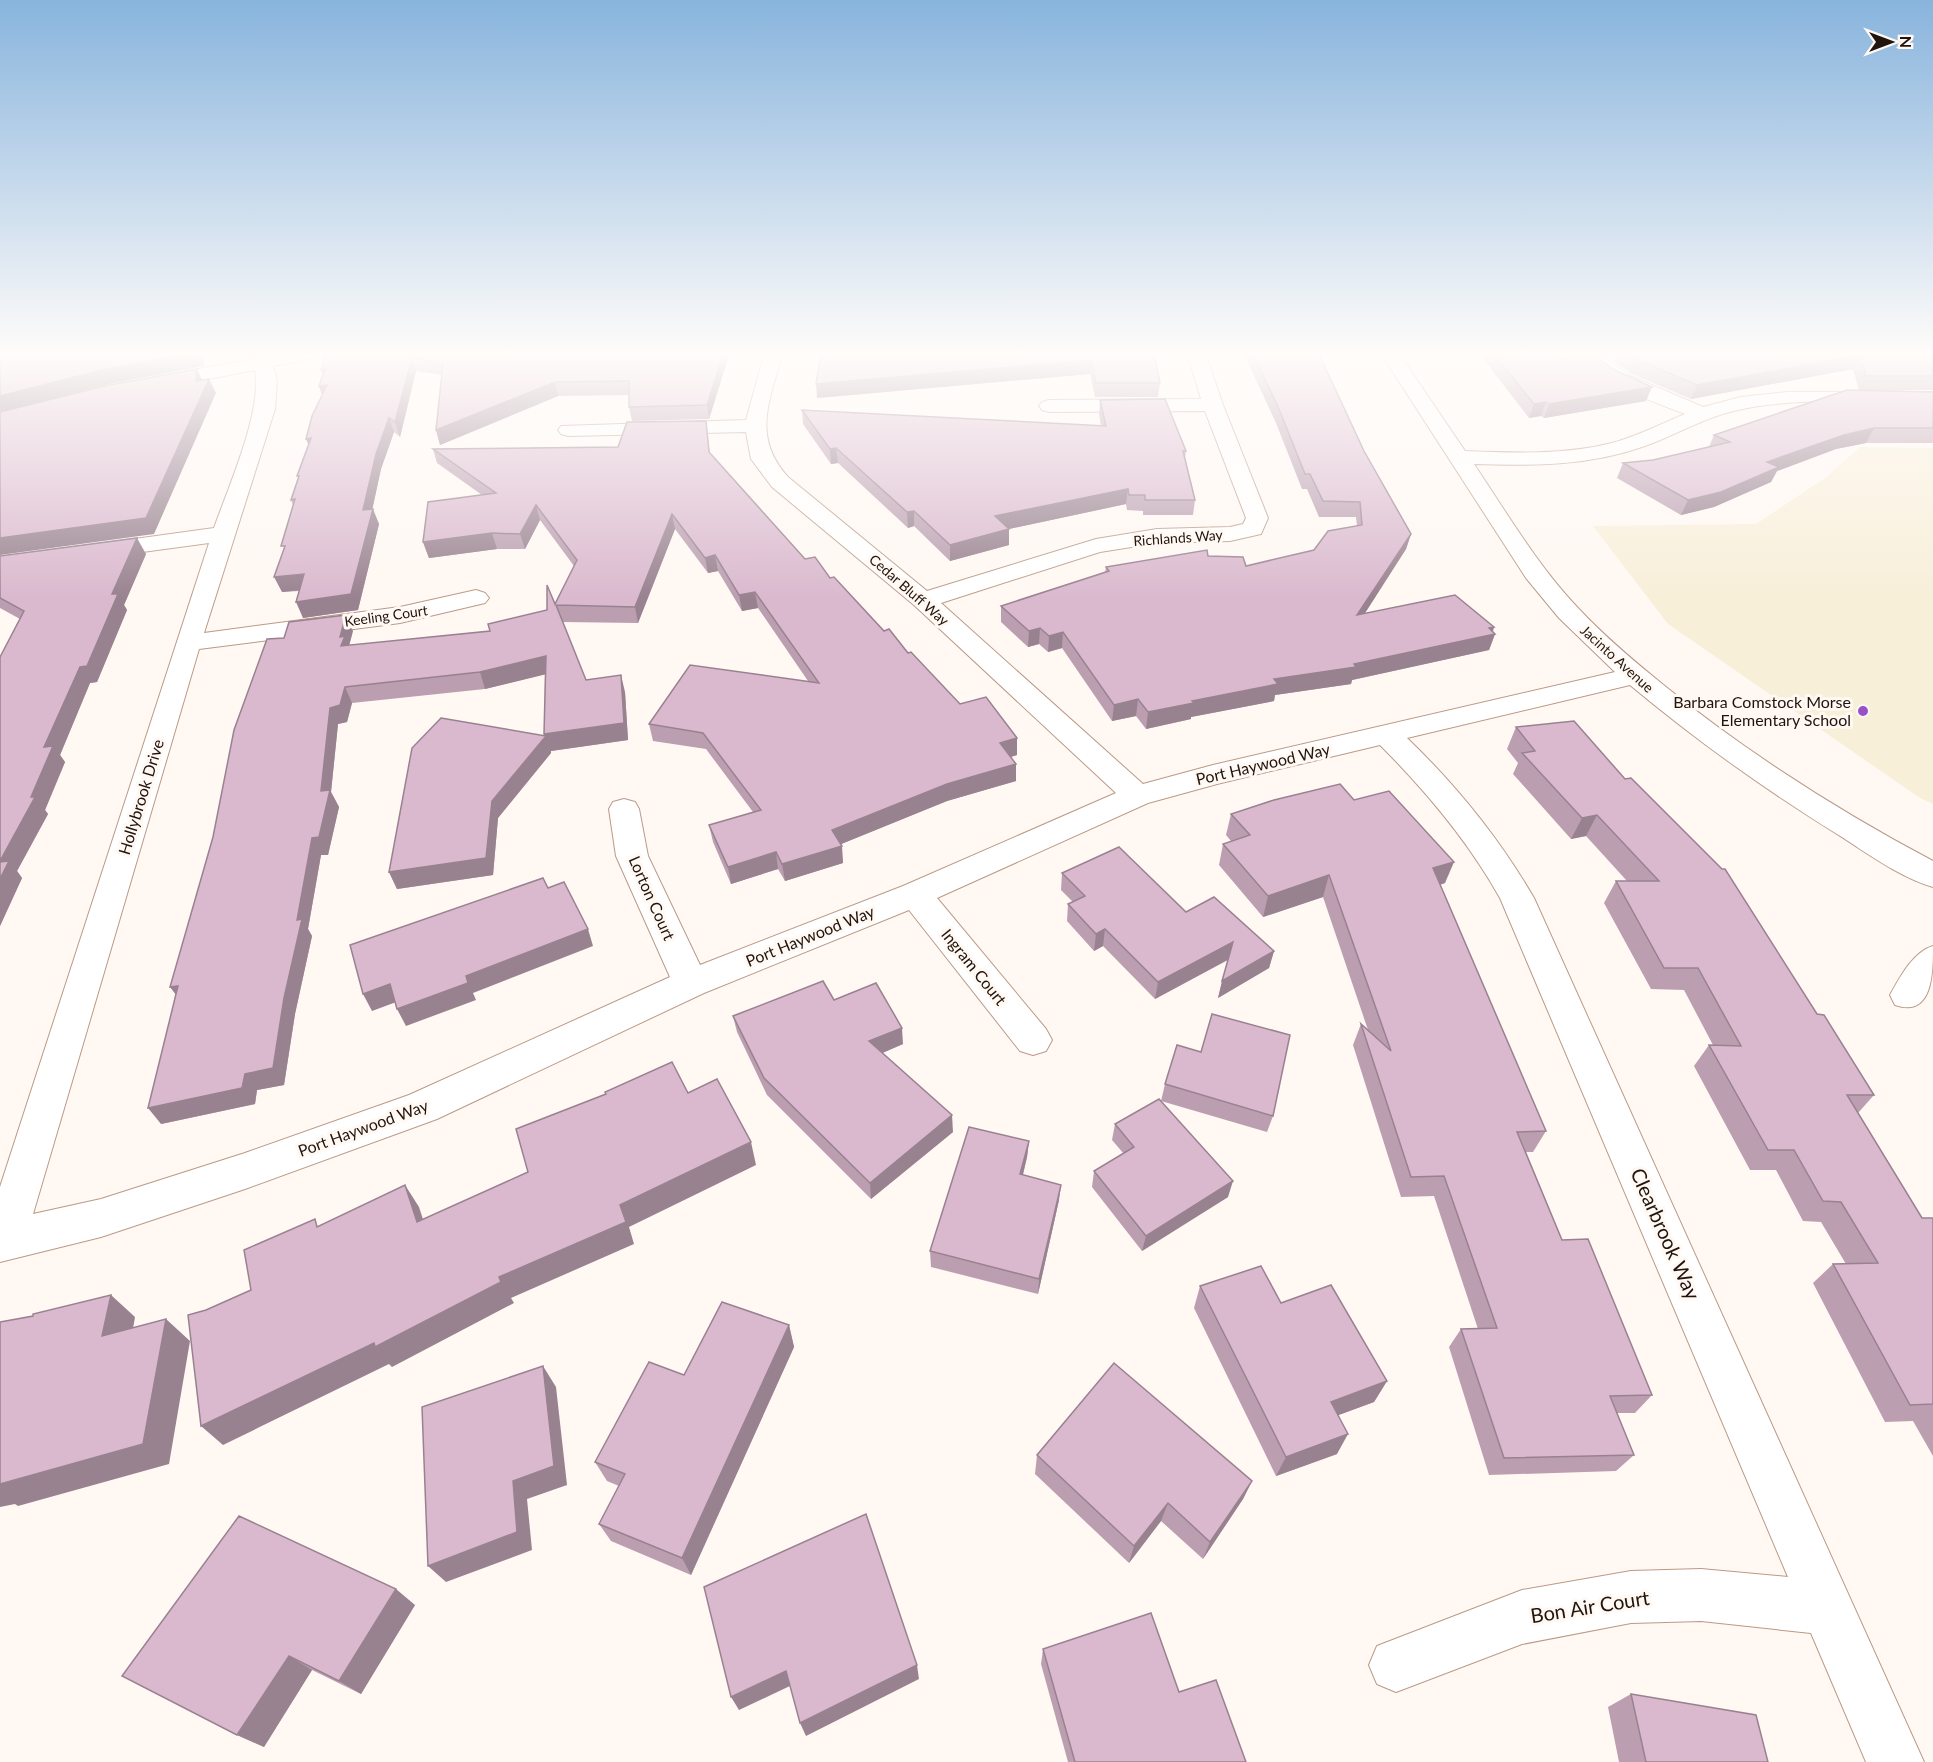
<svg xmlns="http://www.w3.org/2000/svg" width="1933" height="1762" font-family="Lato,sans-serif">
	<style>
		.education { fill: #f8efd9 }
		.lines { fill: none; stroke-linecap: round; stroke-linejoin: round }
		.minor-casing { stroke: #bb9a86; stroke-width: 2 }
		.minor { fill: #fff; fill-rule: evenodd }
		.wall { fill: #bb9fb1 }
		.shaded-wall { fill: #998290 }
		.building { fill: #dab9ce; stroke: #998290; stroke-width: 1.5 }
		.poi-dot { fill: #9852c6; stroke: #fff8f3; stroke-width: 2 }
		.labels { text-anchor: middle; stroke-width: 6; stroke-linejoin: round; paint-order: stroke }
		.far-street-label { font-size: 14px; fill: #20140d; stroke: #fff8f3 }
		.poi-label { font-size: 16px; fill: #20140d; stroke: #fff8f3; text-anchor: end }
		.street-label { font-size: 16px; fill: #20140d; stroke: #fff8f3 }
		.near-street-label { font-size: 20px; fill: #20140d; stroke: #fff8f3 }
	</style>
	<rect width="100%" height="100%" fill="#fff8f3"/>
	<polygon class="education" points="1860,447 1933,448 1933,804 1920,798 1668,624 1593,526 1756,524 1825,478"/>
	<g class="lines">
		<g class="minor-casing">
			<g id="minor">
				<path d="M252,352h18l1,4 17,-4h40l-3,4 -52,10 4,14 -2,29 -71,224 196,-26 76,-17 9,3 4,5 -4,5 -85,20 -201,26 -166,565 68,-15 144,-46 164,-58 261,-118 -54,-121 -7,-47 4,-7 11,-3 11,3 4,7 9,47 52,109 203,-79 213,-93 -202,-188 -142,-118 -21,-28 -5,-27 -178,4 -7,-2 -3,-4 3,-4 185,-6 19,-68h18c-13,48 -32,84 5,125l139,114 169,-52 61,-10 73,-2 13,-3 3,-6 -41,-107 -156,1 -7,-2 -3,-4 3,-4 7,-2 152,-1 -14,-47h18l18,53 45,113 -7,16 -31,7 -73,2 -57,9 -159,51 202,181 70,-19 402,-93 -56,-54 -33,-40 -146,-226h18l67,99c49,2 99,4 147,-8 25,-7 49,-19 73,-29 -34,-13 -88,-32 -110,-62h21l35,24 72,31 38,-10 47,-5h145v12c-64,-1 -132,-8 -195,6 -33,7 -62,25 -93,36 -55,20 -114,20 -171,18 33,49 63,101 104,144 27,29 57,54 88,79 83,67 173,124 267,174v26c-34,-10 -66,-34 -96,-53 -74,-46 -140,-93 -207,-149l-223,53c50,48 92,100 127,160l390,864h-58l-55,-129 -110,-12 -70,2 -109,21 -126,48 -19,-8 -8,-19 8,-19 145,-56 109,-19 70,-2 87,8 -288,-679c-32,-57 -74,-107 -120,-153l-163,39 -69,19 -211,95 109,131 6,11 -6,11 -13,4 -13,-4 -111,-141 -205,83 -267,126 -192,70 -144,48 -101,25v-75l209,-644 -111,15 -8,-2 -4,-5 4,-5 8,-2 116,-16c14,-40 49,-118 41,-158l-99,19 -7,-2 -3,-4 3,-4 7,-2 97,-18z"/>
				<path d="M1933,946c0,27 0,72 -38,59l-5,-10c10,-18 23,-43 43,-49z"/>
			</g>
		</g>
		<use href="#minor" class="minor"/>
	</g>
	<g class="wall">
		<polygon points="326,352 730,352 709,419 632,421 629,407 629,395 558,396 440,445 436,430 442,375 416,371 400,437 394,432 381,469 372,509 379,524 358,610 303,618 299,591 282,592 283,552 293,505 291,500 309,445 306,439 322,395 319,386 323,375 321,370"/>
		<polygon points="1154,352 1160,383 1158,397 1095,397 1090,374 817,398"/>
		<polygon points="1243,352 1318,352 1364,451 1411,534 1406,549 1364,614 1494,627 1493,632 1495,634 1489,650 1352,680 1351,684 1275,695 1274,701 1191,717 1191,719 1146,729 1136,716 1112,721 1062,648 1048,652 1039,644 1028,647 1001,622 1001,606 1105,573 1106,567 1208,556 1246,566 1314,550 1357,526 1356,517 1319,517 1307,489 1302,489 1276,423"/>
		<polygon points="1478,352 1553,352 1560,359 1646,401 1544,418 1541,416 1529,418"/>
		<polygon points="1619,352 1933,352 1933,390 1859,390 1853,369 1691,399 1632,374 1615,362"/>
		<polygon points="1933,392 1933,443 1866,443 1836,449 1777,471 1771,482 1714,507 1681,515 1617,478 1623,463 1653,460 1709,447 1714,435"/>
		<polygon points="1100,400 1186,451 1185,458 1195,500 1193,515 1143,515 1143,511 1127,510 1126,504 1009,529 1009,545 950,561 914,526 908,528 838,463 831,464 803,424 802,410 1101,426 1099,414"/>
		<polygon points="706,421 710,453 805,559 830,578 884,631 908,653 960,704 1017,738 1017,755 1011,757 1016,764 1016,781 947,801 841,844 843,863 785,881 778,869 731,884 713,842 709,825 753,812 706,749 653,741 649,724 808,681 758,608 742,611 718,571 708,573 675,529 638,623 562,622 586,680 625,692 628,740 551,751 551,753 498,818 493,875 397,889 389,872 544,735 545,674 485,689 352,703 347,722 338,724 331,792 339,807 328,855 321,855 308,929 312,936 295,1014 284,1085 257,1090 255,1104 161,1124 353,631 349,645 490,631 547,610 555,604 574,566 540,520 525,549 497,549 429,558 423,542 482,495 437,463 433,449 618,447"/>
		<polygon points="146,554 124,605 127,610 97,682 90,683 60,755 65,762 45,810 48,814 17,871 22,878 0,926 0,657 20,619 0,608 0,556"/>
		<polygon points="1516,727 1817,1014 1874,1095 1858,1113 1922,1218 1933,1218 1933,1456 1913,1421 1885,1422 1813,1283 1833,1264 1846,1264 1821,1222 1803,1221 1776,1170 1750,1170 1694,1066 1709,1045 1713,1045 1684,990 1651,989 1604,903 1616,881 1627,881 1586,836 1571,839 1513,774 1518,763 1507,749"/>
		<polygon points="1354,800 1445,883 1440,885 1546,1131 1533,1152 1526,1152 1562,1240 1652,1395 1635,1413 1617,1413 1634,1455 1616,1471 1489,1475 1449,1347 1461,1329 1478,1329 1434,1196 1401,1197 1353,1045 1361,1024 1368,1030 1323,897 1263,917 1219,865 1223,844 1231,841 1226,835 1231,814"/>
		<polygon points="1062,873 1186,912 1274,951 1269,968 1218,998 1228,960 1155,999 1103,946 1094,951 1067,921 1068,904 1073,902 1061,890"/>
		<polygon points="834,1000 903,1044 882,1053 953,1132 871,1199 767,1095 737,1032 733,1016"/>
		<polygon points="1165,1084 1273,1116 1267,1132 1161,1101"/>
		<polygon points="1115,1124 1228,1197 1142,1251 1092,1187 1094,1171 1124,1154 1112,1140"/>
		<polygon points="1029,1141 1027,1157 1023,1175 1059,1200 1038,1294 931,1267 930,1251"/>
		<polygon points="1200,1286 1281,1303 1387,1381 1374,1402 1338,1415 1337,1454 1276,1476 1194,1308"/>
		<polygon points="789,1325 794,1347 691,1575 611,1541 599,1524 619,1486 607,1481 595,1462 684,1375"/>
		<polygon points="1037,1455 1252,1481 1243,1499 1203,1559 1161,1521 1129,1563 1035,1474"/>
		<polygon points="415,1605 361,1694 312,1670 264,1747 237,1735 122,1676"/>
		<polygon points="1043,1649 1179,1692 1246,1762 1068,1762 1041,1664"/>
		<polygon points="1631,1694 1768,1762 1619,1762 1608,1707"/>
	</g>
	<g class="shaded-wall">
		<polygon points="197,352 204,352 204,366 109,384 0,412 0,396 102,370"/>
		<polygon points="724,352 730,352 709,419 707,405"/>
		<polygon points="1860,355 1853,369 1691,399 1697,385"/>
		<polygon points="412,357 416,371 400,437 395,422"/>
		<polygon points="1091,360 1090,374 817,398 816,384"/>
		<polygon points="197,369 203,382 209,379 216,393 154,534 0,555 0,538 196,381"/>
		<polygon points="555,382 558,396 440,445 436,430"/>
		<polygon points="327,385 324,400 319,386"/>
		<polygon points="1652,387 1646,401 1544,418 1549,404"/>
		<polygon points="1546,402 1541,416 1529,418 1534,404"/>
		<polygon points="389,418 394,432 381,469 369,525 373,509 379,524 358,610 303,618 296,602 363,510 376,454"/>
		<polygon points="1874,428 1866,443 1836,449 1777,471 1771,482 1714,507 1681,515 1688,500 1767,462 1844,435"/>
		<polygon points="311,438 312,453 306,439"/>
		<polygon points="836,448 838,463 831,464 830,449"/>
		<polygon points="1128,489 1126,504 995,532 995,516"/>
		<polygon points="536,505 540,520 525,549 520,534"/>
		<polygon points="914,511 914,526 908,528 907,512"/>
		<polygon points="672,514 675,529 638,623 635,607"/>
		<polygon points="1009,529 1009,545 950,561 950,545"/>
		<polygon points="492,533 497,549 429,558 423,542"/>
		<polygon points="1411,534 1406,549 1353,632 1357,615"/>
		<polygon points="137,538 146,554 124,605 127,610 97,682 90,683 60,755 65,762 45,810 48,814 17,871 22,878 0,926 0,861 31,797 44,747"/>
		<polygon points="715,555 718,571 708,573 705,558"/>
		<polygon points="304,574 311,589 282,592 274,577"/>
		<polygon points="755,592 758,608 742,611 739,595"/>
		<polygon points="346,615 353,631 349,646 341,646 340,637"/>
		<polygon points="1494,627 1491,635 1495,634 1489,650 1352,680 1351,684 1275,695 1274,701 1191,717 1191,719 1146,729 1148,712 1274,679 1354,664"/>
		<polygon points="1040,628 1039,644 1028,647 1029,631"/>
		<polygon points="1063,632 1062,648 1048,652 1049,636"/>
		<polygon points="546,656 551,673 485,689 480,672"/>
		<polygon points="621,675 625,692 628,740 551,751 551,753 498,818 493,875 397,889 389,872 492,801 545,737 544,734"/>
		<polygon points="345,687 352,703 347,722 338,724 331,792 339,807 328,855 321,855 308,929 312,936 295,1014 284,1085 257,1090 255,1104 161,1124 148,1108 245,1074 312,838 321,791 330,708"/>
		<polygon points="1138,699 1136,716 1112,721 1114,705"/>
		<polygon points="1017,738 1017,755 1000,760 1000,743"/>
		<polygon points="1016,764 1016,781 947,801 834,847 832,830 947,784"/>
		<polygon points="1597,815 1586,836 1571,839 1582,818"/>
		<polygon points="842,846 843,863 785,881 782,864"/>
		<polygon points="776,852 778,869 731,884 728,867"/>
		<polygon points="1454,862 1445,883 1425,889 1433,868"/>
		<polygon points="1329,875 1323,897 1263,917 1268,896"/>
		<polygon points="588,929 593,946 473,993 476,1000 406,1026 397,1009 466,976"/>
		<polygon points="1105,929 1103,946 1094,951 1096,934"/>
		<polygon points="1233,942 1229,959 1155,999 1158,982"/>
		<polygon points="1274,951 1269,968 1218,998 1222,981"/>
		<polygon points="390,984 399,1001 372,1011 363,994"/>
		<polygon points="178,986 183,1004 170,987"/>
		<polygon points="902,1028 903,1044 871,1058 869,1041"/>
		<polygon points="952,1115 953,1132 871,1199 870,1183"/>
		<polygon points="1029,1141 1027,1157 1019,1190 1020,1174"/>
		<polygon points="751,1142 756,1165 629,1227 634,1244 511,1298 514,1303 392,1367 389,1364 223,1445 201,1426 499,1277 620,1205"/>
		<polygon points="1233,1181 1228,1197 1142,1251 1146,1236"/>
		<polygon points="405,1185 419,1207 431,1244 417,1222"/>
		<polygon points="1061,1185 1059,1200 1038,1294 1039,1279"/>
		<polygon points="111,1295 135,1317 128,1358 102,1336"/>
		<polygon points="166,1319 190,1341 169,1464 18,1506 15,1504 0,1507 0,1484"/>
		<polygon points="789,1325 794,1347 691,1575 682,1558"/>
		<polygon points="543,1366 556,1387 567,1485 527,1499 532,1550 446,1582 428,1566 513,1481"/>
		<polygon points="1387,1381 1374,1402 1320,1422 1331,1402"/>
		<polygon points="1348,1434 1337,1454 1276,1476 1286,1457"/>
		<polygon points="1252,1481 1243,1499 1203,1559 1210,1542"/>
		<polygon points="1168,1503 1161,1521 1129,1563 1134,1546"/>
		<polygon points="396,1589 415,1605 361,1694 339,1681"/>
		<polygon points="289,1656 312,1670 264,1747 237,1735"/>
		<polygon points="917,1665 919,1679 806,1736 800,1723"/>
		<polygon points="786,1671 792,1685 739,1710 731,1697"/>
	</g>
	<g class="building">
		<polygon points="0,352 197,352 102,370 0,396"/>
		<polygon points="326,352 724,352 707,405 629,407 629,381 555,382 436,430 443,363 412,357 395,422 389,418 376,454 363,510 373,509 351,594 296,602 304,574 274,577 285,546 281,546 295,499 291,500 299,476 297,476 311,438 306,439 312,416 327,385 319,386 325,369 321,370"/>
		<polygon points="821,352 1154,352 1160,383 1096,383 1091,360 816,384"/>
		<polygon points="1252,352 1318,352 1364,451 1411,534 1357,615 1455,595 1494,627 1489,628 1495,634 1354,664 1356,667 1274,679 1278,684 1192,701 1194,703 1148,712 1138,699 1114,705 1063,632 1049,636 1040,628 1029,631 1001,606 1109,571 1106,567 1207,550 1208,556 1243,557 1246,566 1314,550 1328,531 1362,525 1360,502 1323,501 1310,474 1305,474 1279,409"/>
		<polygon points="1492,352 1553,352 1560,359 1592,354 1615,370 1652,387 1549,404 1546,402 1534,404"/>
		<polygon points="1626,352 1933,352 1933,376 1866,376 1860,355 1697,385 1638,360"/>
		<polygon points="197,369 196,381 209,379 146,518 0,538 0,412 104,386"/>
		<polygon points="1847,390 1933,392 1933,428 1874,428 1844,435 1767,462 1779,467 1721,492 1688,500 1623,463 1653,460 1730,442 1714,435"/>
		<polygon points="1165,399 1186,451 1183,451 1195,500 1145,500 1145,495 1129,495 1128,489 995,516 1009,529 950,545 914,511 907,512 836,448 830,449 802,410 1106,426 1100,400"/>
		<polygon points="706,421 709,452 805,559 815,557 830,578 834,577 884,631 889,629 908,653 911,652 960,704 986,697 1017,738 1000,743 1016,764 947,784 832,830 842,846 782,864 776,852 728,867 709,825 761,810 703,733 649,724 690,665 819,683 755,592 739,595 715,555 705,558 672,514 635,607 556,605 586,680 621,675 624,723 544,734 546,656 480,672 345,687 340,705 330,708 321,791 330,790 319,837 312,838 297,920 302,919 284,998 273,1068 245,1074 242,1088 148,1108 178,986 170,987 213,837 234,730 267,639 284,638 289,622 346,615 340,637 345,636 341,646 490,631 488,624 547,610 547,585 555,604 577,560 536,505 520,534 492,533 423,542 428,502 496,493 433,449 618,447 627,422"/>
		<polygon points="137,538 112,594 118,594 87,666 80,667 44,747 53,746 31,797 35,797 0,861 0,657 24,611 0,598 0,556"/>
		<polygon points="441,718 546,736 492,801 486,858 389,872 412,748"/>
		<polygon points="1574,721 1625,779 1631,778 1722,869 1725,869 1817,1014 1824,1015 1874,1095 1847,1095 1922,1218 1933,1218 1933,1404 1910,1405 1833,1264 1878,1263 1841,1202 1823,1201 1794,1150 1768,1150 1709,1045 1741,1046 1698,968 1664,968 1616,881 1659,881 1597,815 1582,818 1522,753 1535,751 1516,727"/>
		<polygon points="1340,784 1354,800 1389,791 1454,862 1433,868 1546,1131 1517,1132 1562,1240 1588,1239 1652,1395 1610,1396 1634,1455 1504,1458 1461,1329 1497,1328 1444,1176 1411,1177 1361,1024 1391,1051 1329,875 1268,896 1223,844 1250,835 1231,814 1274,800"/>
		<polygon points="1119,847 1186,912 1214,897 1274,951 1222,981 1233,942 1158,982 1105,929 1096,934 1068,904 1085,896 1062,873"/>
		<polygon points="9,861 0,879 0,862"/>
		<polygon points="543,878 548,888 564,882 588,929 466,976 468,983 397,1009 390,984 363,994 350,945"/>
		<polygon points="823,981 834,1000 876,983 902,1028 869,1041 952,1115 870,1183 764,1078 733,1016"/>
		<polygon points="1212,1014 1290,1035 1273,1116 1165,1084 1177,1045 1201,1052"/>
		<polygon points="672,1062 688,1093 717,1079 751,1142 620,1205 626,1222 499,1277 501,1282 375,1347 374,1343 201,1426 188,1315 206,1310 251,1290 244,1250 315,1219 317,1227 405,1185 417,1222 528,1172 516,1129 606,1094 605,1092"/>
		<polygon points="1159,1099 1233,1181 1146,1236 1094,1171 1134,1147 1115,1124"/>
		<polygon points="969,1127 1029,1141 1020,1174 1061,1185 1039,1279 930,1251"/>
		<polygon points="1261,1266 1281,1303 1331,1285 1387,1381 1331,1402 1348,1434 1286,1457 1200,1286"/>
		<polygon points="111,1295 102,1336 166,1319 143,1444 0,1484 0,1322 33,1316 33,1314"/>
		<polygon points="722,1302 789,1325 682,1558 599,1524 625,1474 595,1462 649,1362 684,1375"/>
		<polygon points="1114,1363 1252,1481 1210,1542 1168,1503 1134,1546 1037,1455"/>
		<polygon points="543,1366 554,1466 513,1481 517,1532 428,1566 422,1407"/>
		<polygon points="866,1514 917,1665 800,1723 786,1671 731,1697 704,1587"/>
		<polygon points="239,1516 396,1589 339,1681 289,1656 237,1735 122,1676"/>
		<polygon points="1151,1613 1179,1692 1216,1680 1246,1762 1075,1762 1043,1649"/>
		<polygon points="1631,1694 1756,1715 1768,1762 1646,1762"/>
	</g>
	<linearGradient id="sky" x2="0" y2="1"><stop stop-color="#88b4dd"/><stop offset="0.59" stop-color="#fffcfa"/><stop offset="1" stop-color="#fffcfa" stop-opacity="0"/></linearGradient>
	<rect width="1933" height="599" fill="url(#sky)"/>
	<circle class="poi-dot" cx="1863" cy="711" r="6"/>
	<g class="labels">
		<g class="far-street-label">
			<text transform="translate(1178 538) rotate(-4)" y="5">Richlands Way</text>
			<text transform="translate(909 590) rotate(41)" y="5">Cedar Bluff Way</text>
			<text transform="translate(386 616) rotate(-8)" y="5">Keeling Court</text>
			<text transform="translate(1617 659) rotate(42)" y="5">Jacinto Avenue</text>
		</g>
		<g class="poi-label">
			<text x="1851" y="708">Barbara Comstock Morse<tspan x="1851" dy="18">Elementary School</tspan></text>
		</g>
		<g class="street-label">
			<text transform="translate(1263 764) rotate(-13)" y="6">Port Haywood Way</text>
			<text transform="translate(141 797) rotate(-73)" y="6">Hollybrook Drive</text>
			<text transform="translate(652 898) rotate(66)" y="6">Lorton Court</text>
			<text transform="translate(810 936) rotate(-22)" y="6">Port Haywood Way</text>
			<text transform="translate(974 967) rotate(51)" y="6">Ingram Court</text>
			<text transform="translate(363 1128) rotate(-20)" y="6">Port Haywood Way</text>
		</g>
		<g class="near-street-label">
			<text transform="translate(1665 1234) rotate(66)" y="7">Clearbrook Way</text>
			<text transform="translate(1590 1607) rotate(-9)" y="7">Bon Air Court</text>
		</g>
	</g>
	<g transform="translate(1891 42) rotate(90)" stroke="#fff8f3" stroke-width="4.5" paint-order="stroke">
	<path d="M0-4.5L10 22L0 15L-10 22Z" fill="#20140d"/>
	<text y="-9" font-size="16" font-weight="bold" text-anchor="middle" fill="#20140d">N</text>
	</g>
</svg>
